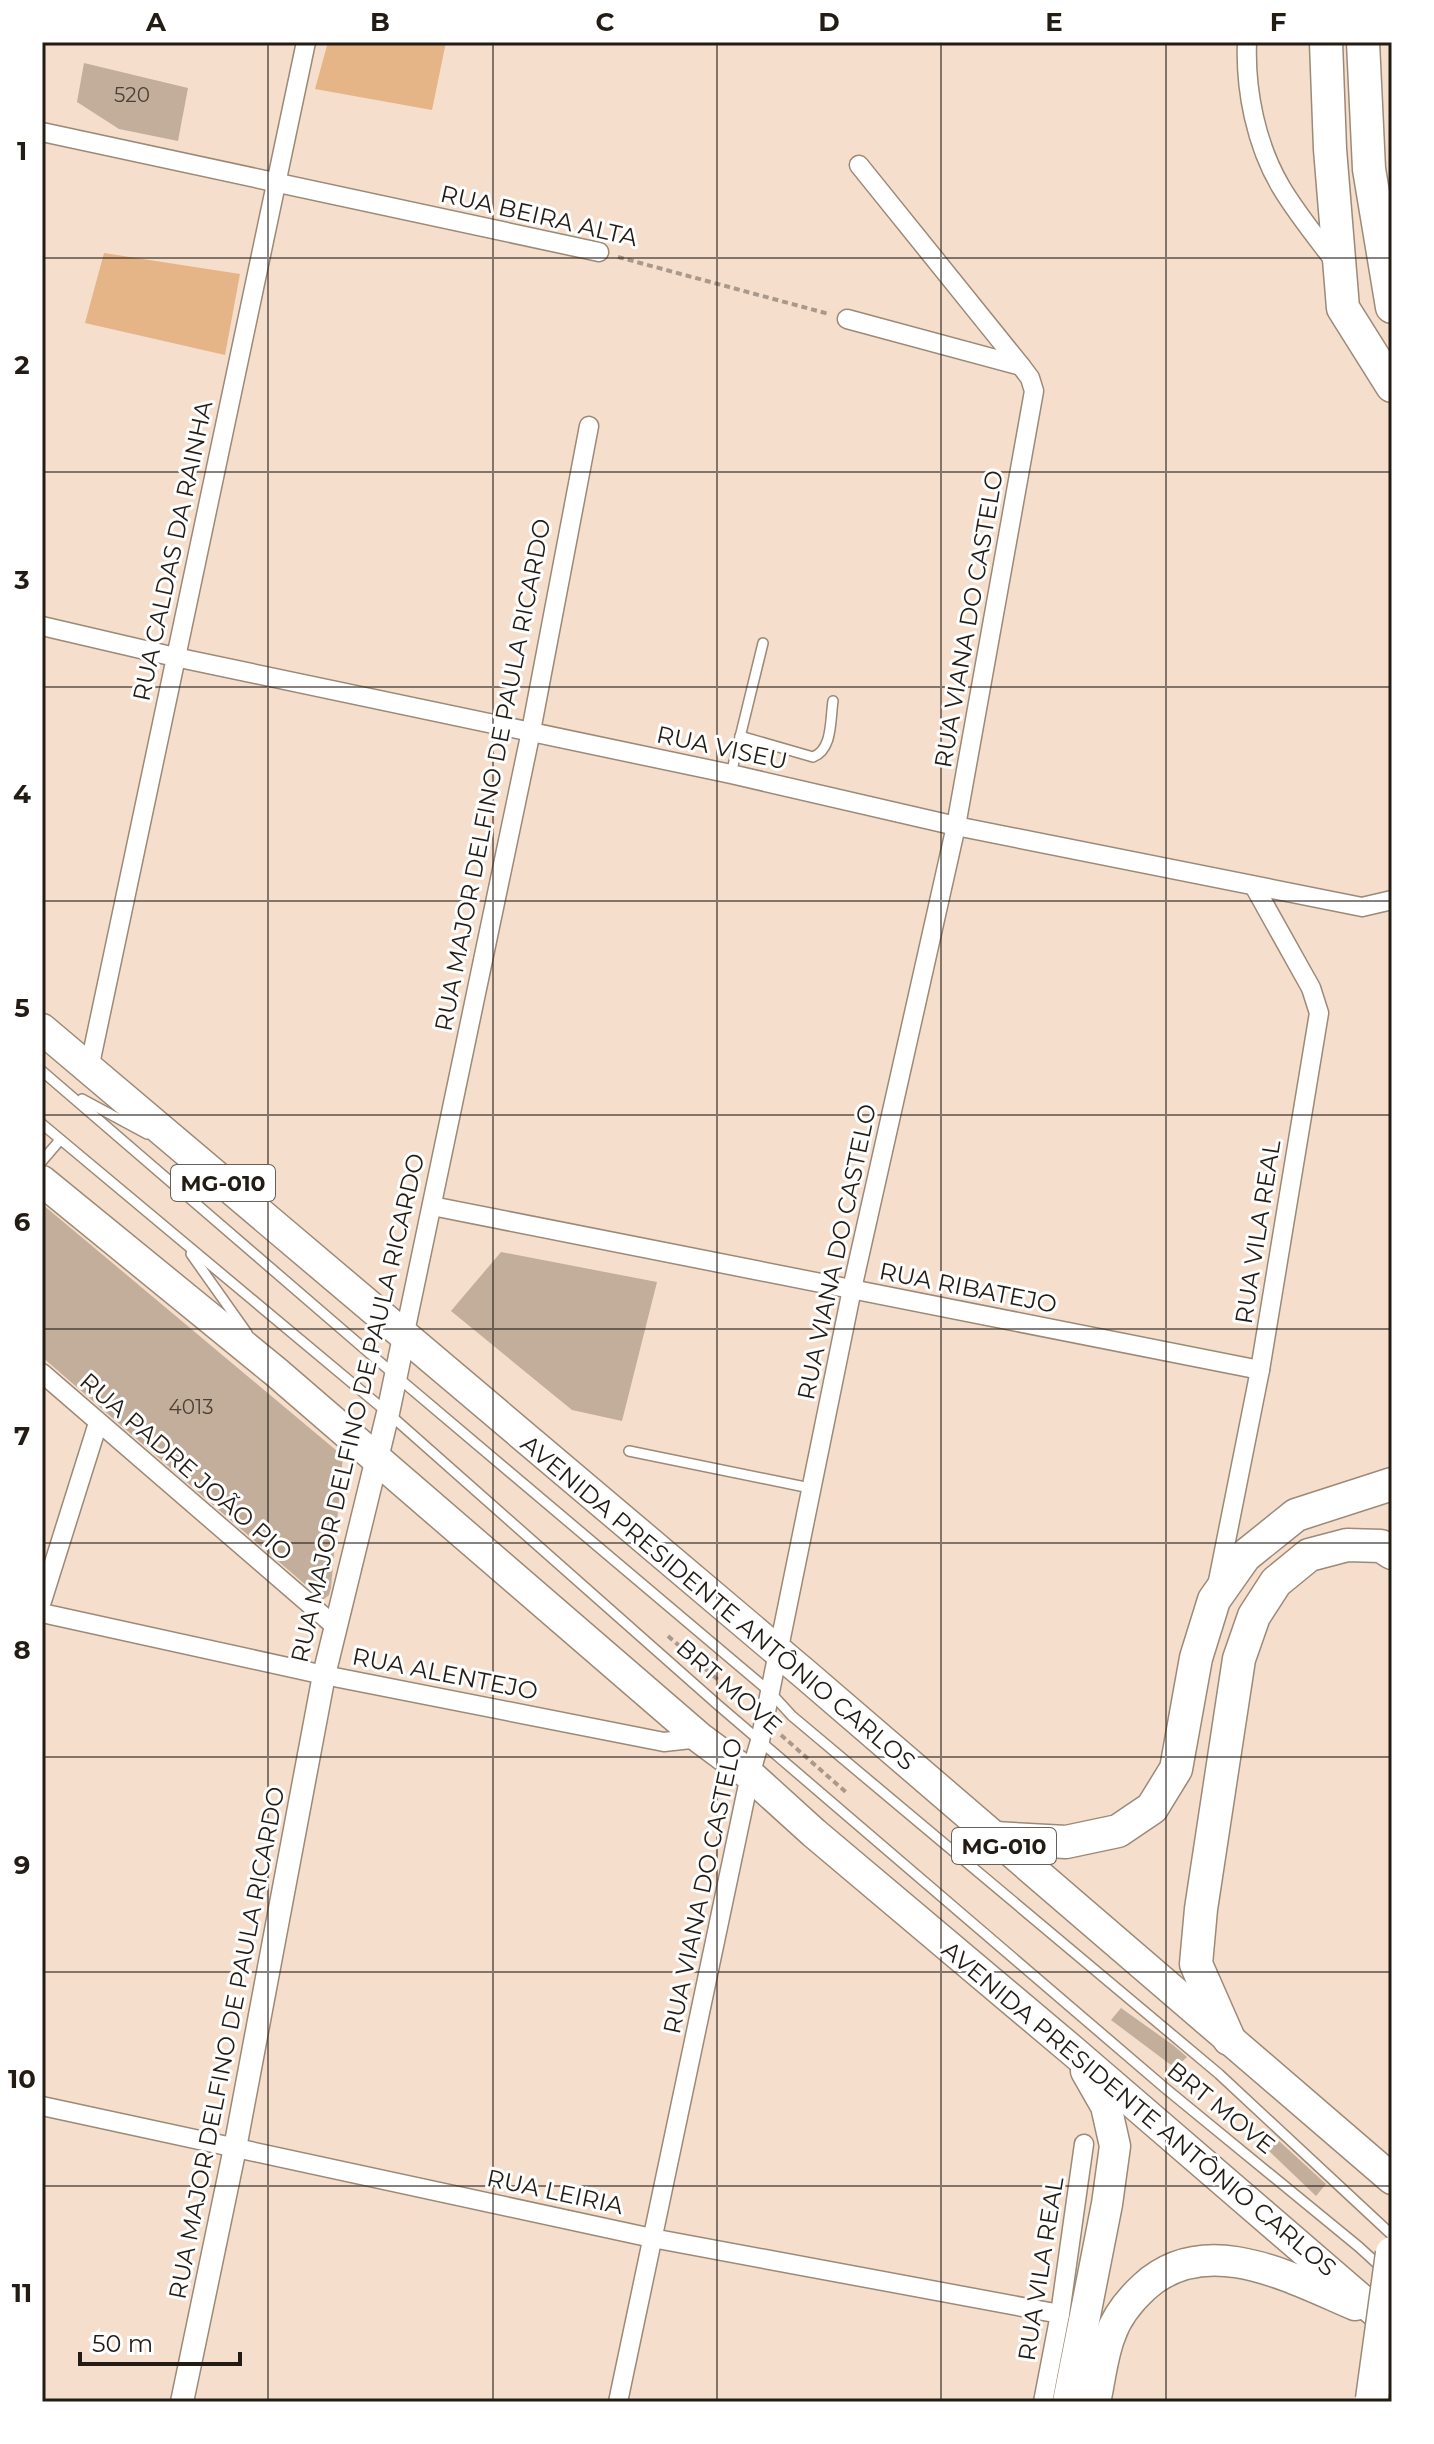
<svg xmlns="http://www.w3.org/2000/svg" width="1434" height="2444" font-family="Montserrat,sans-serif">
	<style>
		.green { fill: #e5b487 }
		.building { fill: #c3ae9b }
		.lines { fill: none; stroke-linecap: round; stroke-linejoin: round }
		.service-casing { stroke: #9c8977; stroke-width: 12 }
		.minor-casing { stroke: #9c8977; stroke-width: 21 }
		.tertiary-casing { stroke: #9c8977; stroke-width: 25 }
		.trunk-casing { stroke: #9c8977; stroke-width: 33 }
		.motorway-casing { stroke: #9c8977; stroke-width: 35 }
		.path { stroke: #aa998b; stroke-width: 4; stroke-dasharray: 6 4; stroke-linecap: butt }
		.service { stroke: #fff; stroke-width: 9 }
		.minor { stroke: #fff; stroke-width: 18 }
		.tertiary { stroke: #fff; stroke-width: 22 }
		.trunk { stroke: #fff; stroke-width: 30 }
		.motorway { stroke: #fff; stroke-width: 32 }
		.motorway-bridge-casing { stroke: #9c8977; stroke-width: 35; stroke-linecap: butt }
		.motorway-bridge { stroke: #fff; stroke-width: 32 }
		.grid { fill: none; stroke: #231c15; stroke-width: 2; stroke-opacity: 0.55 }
		.labels { text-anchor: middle; stroke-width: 6; stroke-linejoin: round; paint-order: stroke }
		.number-label { font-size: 20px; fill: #4b4036 }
		.shield { fill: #fff; stroke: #65605b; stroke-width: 2 }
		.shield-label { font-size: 22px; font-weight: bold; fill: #231c15 }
		.street-label { font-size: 24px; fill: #231c15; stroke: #fff }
		.neatline { fill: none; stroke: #231c15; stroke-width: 3 }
		.grid-label { font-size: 26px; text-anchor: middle; font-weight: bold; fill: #231c15 }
	</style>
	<rect width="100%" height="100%" fill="#f5dfcc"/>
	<g class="green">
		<polygon points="328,42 446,42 432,110 315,89"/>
		<polygon points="104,253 240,274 225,355 85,323"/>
	</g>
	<g class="building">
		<polygon points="84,63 188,88 178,141 119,129 77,102"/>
		<polygon points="42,1204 343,1456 331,1588 329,1595 323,1600 42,1357"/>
		<polygon points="501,1252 657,1282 622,1421 572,1410 451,1311"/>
		<polygon points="1121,2008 1173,2045 1187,2057 1175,2068 1111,2020"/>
		<polygon points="1278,2140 1326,2184 1316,2196 1268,2150"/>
	</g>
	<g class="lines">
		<g class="service-casing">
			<g id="service">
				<path d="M740,736l73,21c20,-8 17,-37 20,-56"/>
				<polyline points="731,774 763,643"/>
				<polyline points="42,1071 396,1376 770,1692 792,1716 1219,2074 1392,2235"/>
				<polyline points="82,1099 147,1134"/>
				<polyline points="42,1124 388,1413 718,1705 1165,2088 1359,2247 1384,2270"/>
				<polyline points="42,1161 60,1140"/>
				<polyline points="191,1254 247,1333"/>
				<polyline points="629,1451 810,1488"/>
			</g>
		</g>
		<g class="minor-casing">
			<g id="minor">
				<path d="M1247,42c-2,48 9,103 34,145 16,27 36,51 55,76"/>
				<polyline points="42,132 599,252"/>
				<polyline points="847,319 1021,366"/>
				<polyline points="42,626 175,657 731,774 956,826 1362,907 1392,900"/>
				<polyline points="89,1069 306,42"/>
				<polyline points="432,1206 1260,1370"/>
				<polyline points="404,1337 531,731 589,426"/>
				<polyline points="42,1373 336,1627"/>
				<polyline points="1217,1586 1260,1370 1319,1013 1311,988 1254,886"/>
				<polyline points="42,1601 98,1423"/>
				<polyline points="42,1613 324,1675 664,1742 700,1738"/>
				<polyline points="42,2106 652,2238 1060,2314"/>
				<polyline points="618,2402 750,1775 760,1741 852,1289 956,826 1034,391 1030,378 1021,366 859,165"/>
				<polyline points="1043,2402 1060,2314 1084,2144"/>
			</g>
		</g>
		<g class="tertiary-casing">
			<polyline id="tertiary" points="182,2402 235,2148 324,1675 388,1413 404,1337"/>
		</g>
		<g class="trunk-casing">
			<g id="trunk">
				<polyline points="42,1029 806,1675 1392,2179"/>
				<polyline points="42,1181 276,1372 700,1738 750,1775 814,1833 1074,2052 1392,2326"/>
				<polyline points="1068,2402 1107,2204 1115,2146 1106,2106 1086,2071"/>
				<path d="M1095,2402c5,-21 7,-45 15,-66 6,-18 20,-36 34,-49 62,-57 147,-9 211,18"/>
			</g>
		</g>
		<g class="motorway-casing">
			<g id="motorway">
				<polyline points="1326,42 1330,149 1343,308 1392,386"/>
				<polyline points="1363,42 1369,169 1392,307"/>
				<polyline points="995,1838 1066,1842 1118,1831 1152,1808 1176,1769 1196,1658 1214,1600 1245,1556 1296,1515 1392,1484"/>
				<polyline points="1229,2039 1196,1964 1201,1909 1239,1659 1254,1616 1276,1582 1309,1555 1347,1545 1381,1546 1392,1553"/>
			</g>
		</g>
		<g class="path">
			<polyline points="618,257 829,314"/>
			<polyline points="668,1636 742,1701"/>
			<polyline points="781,1735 848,1794"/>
		</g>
		<use href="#service" class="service"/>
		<use href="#minor" class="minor"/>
		<use href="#tertiary" class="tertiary"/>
		<use href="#trunk" class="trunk"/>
		<use href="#motorway" class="motorway"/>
		<g class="motorway-bridge-casing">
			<polyline id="motorway-bridge" points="1372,2399 1392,2253"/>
		</g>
		<use href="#motorway-bridge" class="motorway-bridge"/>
	</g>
	<path class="grid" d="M268,42v2360M493,42v2360M717,42v2360M941,42v2360M1166,42v2360M42,258h1350M42,472h1350M42,687h1350M42,901h1350M42,1115h1350M42,1329h1350M42,1543h1350M42,1757h1350M42,1972h1350M42,2186h1350"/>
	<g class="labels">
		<g class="number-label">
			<text x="132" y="102">520</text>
			<text x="191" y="1414">4013</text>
		</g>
		<g class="shield">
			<rect x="171" y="1165" width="104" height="36" rx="6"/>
			<rect x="952" y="1828" width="104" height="36" rx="6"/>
		</g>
		<g class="shield-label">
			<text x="223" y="1191">MG-010</text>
			<text x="1004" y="1854">MG-010</text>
		</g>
		<g class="street-label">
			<text transform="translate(539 216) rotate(13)" y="8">RUA BEIRA ALTA</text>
			<text transform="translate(173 551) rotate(-78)" y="8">RUA CALDAS DA RAINHA</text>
			<text transform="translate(969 619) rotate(-80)" y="8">RUA VIANA DO CASTELO</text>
			<text transform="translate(722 748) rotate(12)" y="8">RUA VISEU</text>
			<text transform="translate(493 775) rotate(-79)" y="8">RUA MAJOR DELFINO DE PAULA RICARDO</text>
			<text transform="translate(1258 1232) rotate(-81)" y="8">RUA VILA REAL</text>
			<text transform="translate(837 1252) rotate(-78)" y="8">RUA VIANA DO CASTELO</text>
			<text transform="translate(968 1288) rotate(11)" y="8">RUA RIBATEJO</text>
			<text transform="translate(358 1408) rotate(-77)" y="8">RUA MAJOR DELFINO DE PAULA RICARDO</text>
			<text transform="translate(186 1467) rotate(41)" y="8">RUA PADRE JOÃO PIO</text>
			<text transform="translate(718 1603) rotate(40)" y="8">AVENIDA PRESIDENTE ANTÔNIO CARLOS</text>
			<text transform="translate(445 1674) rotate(11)" y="8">RUA ALENTEJO</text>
			<text transform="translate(729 1687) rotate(41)" y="8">BRT MOVE</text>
			<text transform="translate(703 1886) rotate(-78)" y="8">RUA VIANA DO CASTELO</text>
			<text transform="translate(227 2043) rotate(-79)" y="8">RUA MAJOR DELFINO DE PAULA RICARDO</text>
			<text transform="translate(1221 2108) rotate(39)" y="8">BRT MOVE</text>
			<text transform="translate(1139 2109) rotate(40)" y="8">AVENIDA PRESIDENTE ANTÔNIO CARLOS</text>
			<text transform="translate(555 2192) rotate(12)" y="8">RUA LEIRIA</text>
			<text transform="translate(1041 2269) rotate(-81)" y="8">RUA VILA REAL</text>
		</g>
	</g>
	<rect width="1434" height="2444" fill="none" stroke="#ffffff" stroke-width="88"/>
	<path d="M80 2352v12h160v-12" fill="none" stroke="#231c15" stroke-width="4"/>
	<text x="92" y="2352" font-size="24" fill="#231c15" stroke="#ffffff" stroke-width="6" paint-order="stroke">50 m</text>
	<rect x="44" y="44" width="1346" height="2356" class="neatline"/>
	<g class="grid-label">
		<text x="156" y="31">A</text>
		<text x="380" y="31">B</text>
		<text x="605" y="31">C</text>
		<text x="829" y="31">D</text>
		<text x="1054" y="31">E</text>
		<text x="1278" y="31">F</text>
		<text x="22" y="160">1</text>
		<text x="22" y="374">2</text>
		<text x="22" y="589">3</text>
		<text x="22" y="803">4</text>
		<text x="22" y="1017">5</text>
		<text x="22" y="1231">6</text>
		<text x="22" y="1445">7</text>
		<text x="22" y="1659">8</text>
		<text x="22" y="1874">9</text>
		<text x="22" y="2088">10</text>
		<text x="22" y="2302">11</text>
	</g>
</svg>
